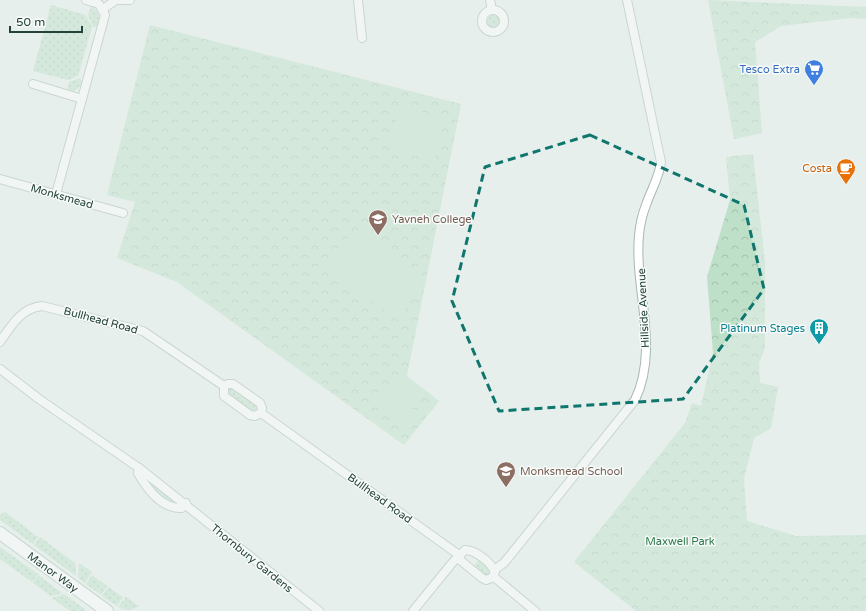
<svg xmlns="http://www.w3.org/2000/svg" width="866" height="611" font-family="'Varela Round',sans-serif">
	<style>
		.grass { fill: url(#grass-dots) }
		.forest { fill: url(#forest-crowns) }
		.garden { fill: #bfe0c8 }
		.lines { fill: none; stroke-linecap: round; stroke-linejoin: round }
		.street-casing { stroke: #a8b8b2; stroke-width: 10 }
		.secondary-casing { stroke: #a4bbb3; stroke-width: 14 }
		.street { stroke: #fff; stroke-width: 8 }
		.secondary { stroke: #fff; stroke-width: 12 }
		.marked { fill: none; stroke: #0f766e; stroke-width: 3; stroke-dasharray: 8 5; stroke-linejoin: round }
		.labels { text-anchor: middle; stroke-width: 3; stroke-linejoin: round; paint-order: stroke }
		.shop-label { font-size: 11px; fill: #366cbe; stroke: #f7fbf9; text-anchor: end }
		.food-label { font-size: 11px; fill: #c56008; stroke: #f7fbf9; text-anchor: end }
		.street-label { font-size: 11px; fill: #24423a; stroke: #f7fbf9 }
		.education-label { font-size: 11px; fill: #785e54; stroke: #f7fbf9; text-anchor: start }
		.culture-label { font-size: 11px; fill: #0d838f; stroke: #f7fbf9; text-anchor: end }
		.park-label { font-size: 11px; fill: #2d7a4b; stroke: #f7fbf9 }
	</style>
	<defs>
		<pattern id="grass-dots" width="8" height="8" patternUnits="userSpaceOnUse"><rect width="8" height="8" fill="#bfe0c8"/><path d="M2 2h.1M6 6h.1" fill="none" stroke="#a4c1ad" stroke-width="1.8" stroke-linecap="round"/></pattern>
		<pattern id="forest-crowns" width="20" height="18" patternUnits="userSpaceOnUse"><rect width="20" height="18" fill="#bfe0c8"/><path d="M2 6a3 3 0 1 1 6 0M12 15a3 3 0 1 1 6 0" fill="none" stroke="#a4c1ad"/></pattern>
	</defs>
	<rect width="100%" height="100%" fill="#e6efeb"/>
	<g class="grass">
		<polygon points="51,5 86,15 92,27 78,76 68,80 33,71"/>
		<path d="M91,6c8,5 9,11 7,20l-5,1 -5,-12z"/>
		<circle cx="494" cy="22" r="7"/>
		<path d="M80,78l2,4c-3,7 -7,10 -15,8l2,-8z"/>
		<polygon points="230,387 258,406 258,410 253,413 227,394 227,388"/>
		<path d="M144,477l34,26 -4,2c-13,-7 -22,-15 -30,-28z"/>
		<polygon points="5,512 38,537 33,544 0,520 0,515"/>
		<polygon points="40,537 76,564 76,576 34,545"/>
		<polygon points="0,547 38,574 32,582 0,559"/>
		<polygon points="479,560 490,570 488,575 485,576 469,562 474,566"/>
		<polygon points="79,563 92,572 85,583 78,578"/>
		<polygon points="38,575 62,593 51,596 33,583"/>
		<polygon points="92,575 107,586 101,595 86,584"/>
		<polygon points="108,587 123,597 117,606 102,596"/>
		<polygon points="64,594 86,610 84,611 70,611 52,598"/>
		<path d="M126,597l13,9c-8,5 -13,5 -21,1z"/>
	</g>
	<g class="forest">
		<polygon points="708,0 866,7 866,19 851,18 781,26 755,42 762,133 734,139"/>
		<polygon points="150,25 461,104 407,376 439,401 404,445 177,282 117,258 135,202 107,195"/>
		<polygon points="753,154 765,262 765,348 759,363 760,383 778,387 771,428 754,438 744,479 747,521 796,536 866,535 866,611 636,611 574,562 685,423 692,403 701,406 713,353 707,277 730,200 726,157"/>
	</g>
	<g class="garden">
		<polygon points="399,107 443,117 434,160 390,150"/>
		<polygon points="355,228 427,280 398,320 327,268"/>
		<polygon points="401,373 423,390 410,406 421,416 408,432 375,405"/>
	</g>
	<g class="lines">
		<g class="street-casing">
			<g id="street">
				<polyline points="358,0 362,38"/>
				<polyline points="490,0 492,10"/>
				<polyline points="103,9 116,0 130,0"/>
				<circle cx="493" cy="21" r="11"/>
				<polyline points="33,84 82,99"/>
				<polyline points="0,179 123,213"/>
				<polyline points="56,194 105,15 99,4 86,0"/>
				<path d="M0,342c11,-16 21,-34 42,-36l101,25 81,55 4,-2h5l27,19 2,5 -1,5 198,142 1,5 22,18 4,2 8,-3"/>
				<polyline points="0,369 39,399 139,468 319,611"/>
				<polyline points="224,386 224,396 250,415 255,416 261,413"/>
				<path d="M139,468l-1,5c9,16 23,36 44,35l4,-5"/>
				<path d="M494,570l10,-7 131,-163c25,-52 -1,-111 4,-165 1,-10 3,-20 7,-30 5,-15 13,-27 15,-43l-34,-162"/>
				<polyline points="494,577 535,611"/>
				<path d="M413,611l40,-49 12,-12c10,0 26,12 30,22l-1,2"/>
			</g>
		</g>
		<g class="secondary-casing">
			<polyline id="secondary" points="0,533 107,611"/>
		</g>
		<use href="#street" class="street"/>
		<use href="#secondary" class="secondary"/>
	</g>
	<path d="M0 0H866V611H0ZM590,135l154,70 20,84 -81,110 -184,12 -47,-110 33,-134z" fill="#e6efeb" fill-opacity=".55" fill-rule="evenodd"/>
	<path class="marked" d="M590,135l154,70 20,84 -81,110 -184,12 -47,-110 33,-134z"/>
	<defs>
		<g id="supermarket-pin" transform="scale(1)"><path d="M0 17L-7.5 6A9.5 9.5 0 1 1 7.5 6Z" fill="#3f7fe0" stroke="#f7fbf9"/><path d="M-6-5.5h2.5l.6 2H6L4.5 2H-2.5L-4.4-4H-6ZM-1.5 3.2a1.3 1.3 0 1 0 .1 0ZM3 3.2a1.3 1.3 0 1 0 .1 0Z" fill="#fff"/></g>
		<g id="cafe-pin" transform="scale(1)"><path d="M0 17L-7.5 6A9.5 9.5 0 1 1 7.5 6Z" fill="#e8710a" stroke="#f7fbf9"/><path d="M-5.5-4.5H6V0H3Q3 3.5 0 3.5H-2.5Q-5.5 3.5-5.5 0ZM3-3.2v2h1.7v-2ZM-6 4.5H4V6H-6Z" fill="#fff"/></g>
		<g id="school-pin" transform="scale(1)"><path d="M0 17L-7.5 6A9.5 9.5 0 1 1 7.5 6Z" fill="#8d6e63" stroke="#f7fbf9"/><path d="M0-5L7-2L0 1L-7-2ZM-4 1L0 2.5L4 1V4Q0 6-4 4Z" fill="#fff"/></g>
		<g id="building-pin" transform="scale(1)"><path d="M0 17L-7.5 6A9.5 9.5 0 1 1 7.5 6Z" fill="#0f9aa8" stroke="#f7fbf9"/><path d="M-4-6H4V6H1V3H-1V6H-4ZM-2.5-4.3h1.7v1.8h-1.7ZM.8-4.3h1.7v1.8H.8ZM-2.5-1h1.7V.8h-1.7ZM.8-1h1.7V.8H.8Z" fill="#fff"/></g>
	</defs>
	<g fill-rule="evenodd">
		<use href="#supermarket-pin" x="814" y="69"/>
		<use href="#cafe-pin" x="846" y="168"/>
		<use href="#school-pin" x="378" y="219"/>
		<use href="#building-pin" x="819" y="328"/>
		<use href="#school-pin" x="506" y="471"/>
	</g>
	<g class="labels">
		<g class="shop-label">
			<text x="800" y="73">Tesco Extra</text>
		</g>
		<g class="food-label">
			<text x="832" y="172">Costa</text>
		</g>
		<g class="street-label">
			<text transform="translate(62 196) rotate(16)" y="4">Monksmead</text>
			<text transform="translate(643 308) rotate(-93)" y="4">Hillside Avenue</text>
			<text transform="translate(101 320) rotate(15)" y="4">Bullhead Road</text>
			<text transform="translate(380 498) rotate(36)" y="4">Bullhead Road</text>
			<text transform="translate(252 558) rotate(39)" y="4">Thornbury Gardens</text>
			<text transform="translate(53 572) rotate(36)" y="4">Manor Way</text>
		</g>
		<g class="education-label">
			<text x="392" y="223">Yavneh College</text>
			<text x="520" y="475">Monksmead School</text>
		</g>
		<g class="culture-label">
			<text x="805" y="332">Platinum Stages</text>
		</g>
		<g class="park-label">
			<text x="680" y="545">Maxwell Park</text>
		</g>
	</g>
	<path d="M10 26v6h72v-6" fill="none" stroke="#24423a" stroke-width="2"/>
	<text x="16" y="26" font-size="12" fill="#24423a" stroke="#f7fbf9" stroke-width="3" paint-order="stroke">50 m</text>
</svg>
